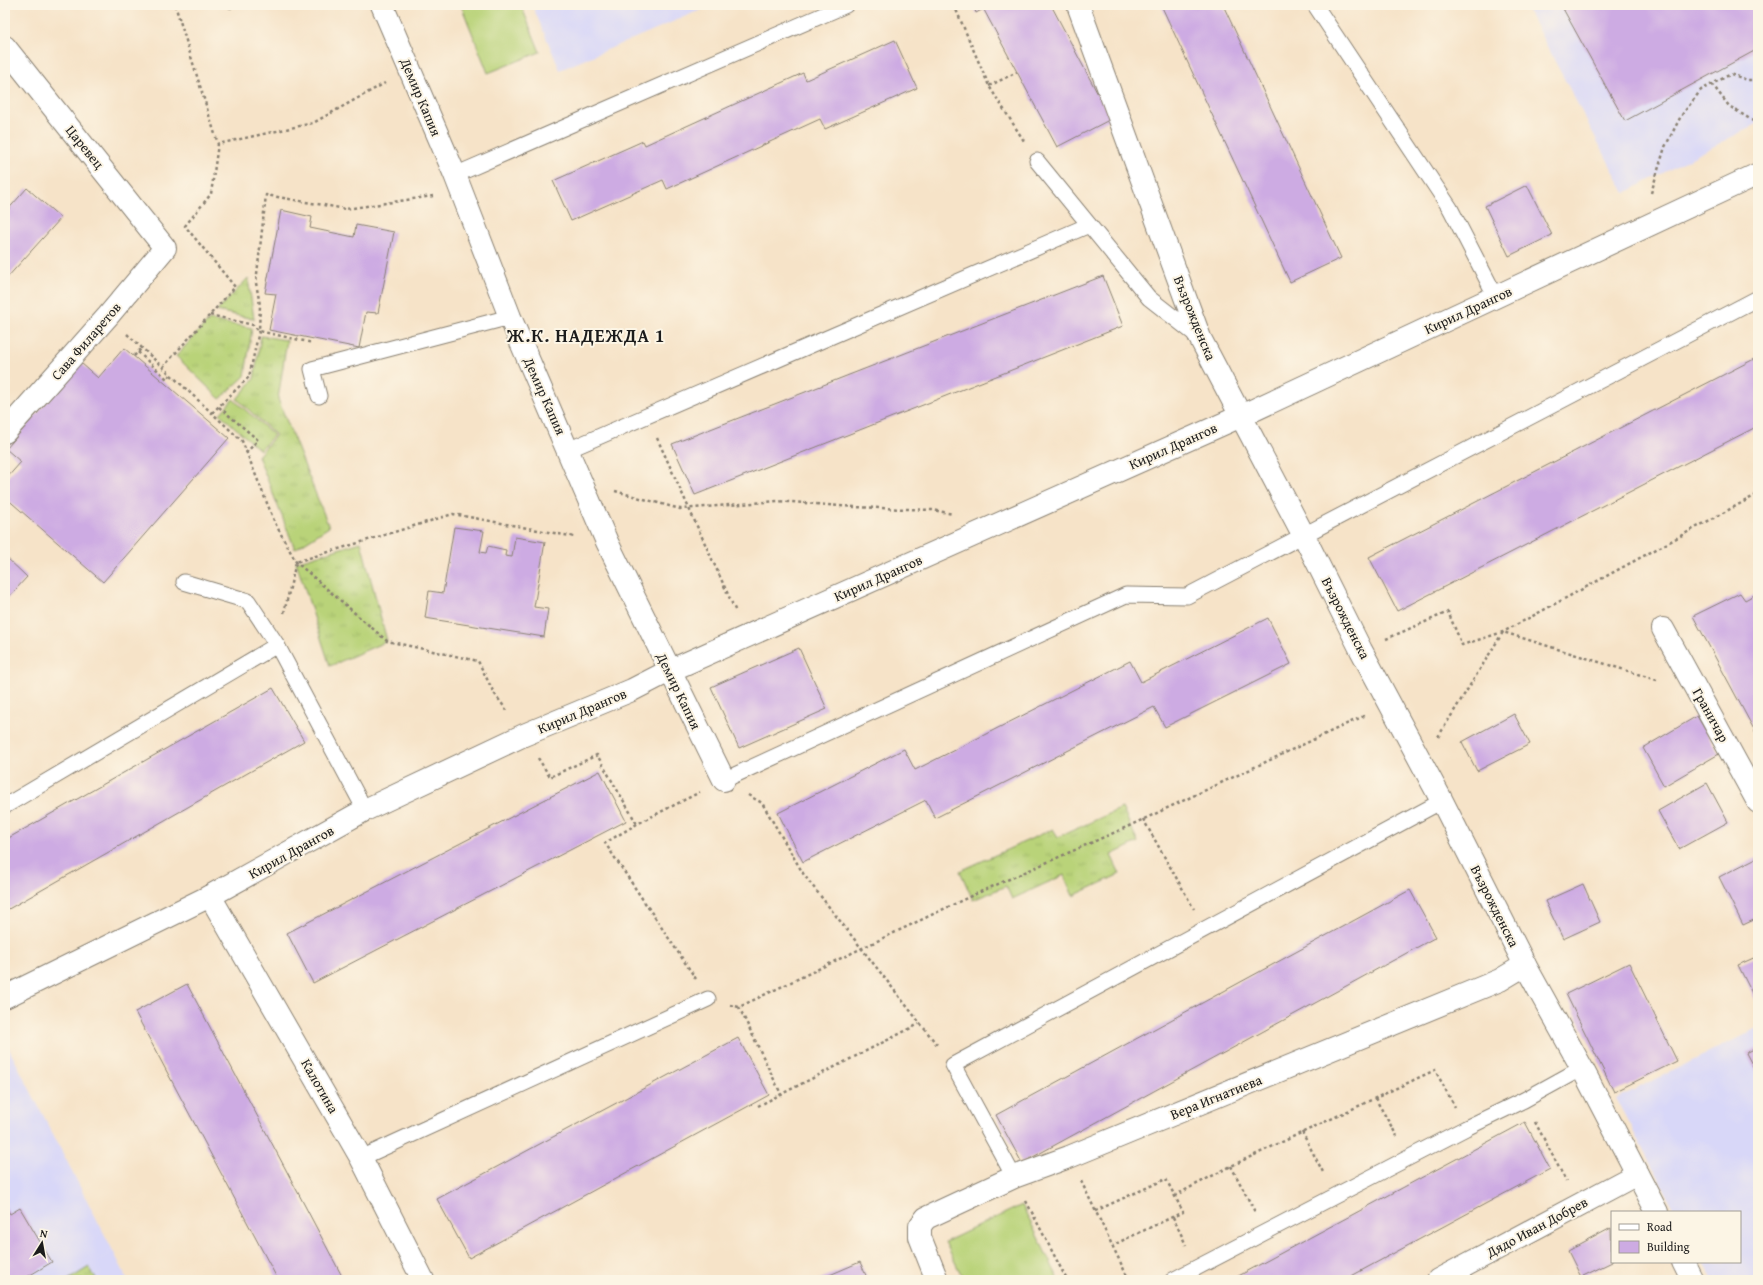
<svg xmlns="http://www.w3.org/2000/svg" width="1763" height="1285" font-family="'Gentium Book Plus',serif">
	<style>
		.built { fill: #d8d7f8 }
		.grass { fill: url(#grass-tufts); stroke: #6a784a }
		.pitch { fill: #b9d379; stroke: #6a784a }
		.building { fill: #cdabe3 }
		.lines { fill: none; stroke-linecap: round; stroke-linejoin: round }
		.lane-casing { stroke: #898072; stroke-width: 17 }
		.street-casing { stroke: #898072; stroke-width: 24 }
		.path { stroke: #898072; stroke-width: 2.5; stroke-dasharray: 3 3; stroke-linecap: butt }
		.lane { stroke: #fff; stroke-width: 15 }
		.street { stroke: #fff; stroke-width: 22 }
		.labels { text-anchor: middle; stroke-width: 4; stroke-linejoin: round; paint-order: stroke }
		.street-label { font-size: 14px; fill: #1c1c1c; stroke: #fcf5e5 }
		.district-label { font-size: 18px; font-weight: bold; letter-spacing: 1px; fill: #1c1c1c; stroke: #fcf5e5 }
	</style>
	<defs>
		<pattern id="grass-tufts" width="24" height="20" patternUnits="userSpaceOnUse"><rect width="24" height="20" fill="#b9d379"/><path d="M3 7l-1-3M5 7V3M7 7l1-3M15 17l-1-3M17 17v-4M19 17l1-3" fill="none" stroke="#9eb568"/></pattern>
	</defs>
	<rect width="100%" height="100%" fill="#fcf5e5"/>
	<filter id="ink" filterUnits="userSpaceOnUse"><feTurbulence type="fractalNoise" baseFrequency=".025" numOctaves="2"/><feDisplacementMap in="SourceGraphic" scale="8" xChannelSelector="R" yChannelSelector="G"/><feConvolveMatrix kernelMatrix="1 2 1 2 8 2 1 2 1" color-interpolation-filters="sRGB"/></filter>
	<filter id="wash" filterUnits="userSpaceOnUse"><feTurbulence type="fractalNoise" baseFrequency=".012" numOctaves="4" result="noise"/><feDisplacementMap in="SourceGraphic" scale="16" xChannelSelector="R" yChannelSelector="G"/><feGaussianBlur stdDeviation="0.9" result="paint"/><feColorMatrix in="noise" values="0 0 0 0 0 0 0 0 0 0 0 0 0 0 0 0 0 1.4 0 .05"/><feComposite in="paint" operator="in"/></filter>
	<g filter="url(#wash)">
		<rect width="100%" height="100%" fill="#f6e3c8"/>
		<g class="built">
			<polygon points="532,5 712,5 560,70"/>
			<polygon points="1525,5 1758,5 1758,123 1625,193"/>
			<polygon points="1758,1028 1758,1280 1713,1280 1703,1262 1740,1262 1740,1212 1676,1212 1616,1099"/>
			<polygon points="5,1041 128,1280 5,1280"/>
		</g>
		<g class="grass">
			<polygon points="248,278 254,319 217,311"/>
			<polygon points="209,320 252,328 245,376 220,399 176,356"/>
			<polygon points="261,336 287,340 278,399 329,527 295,549 258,456 276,435 237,399 254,379"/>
			<polygon points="233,399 274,435 260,450 220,414"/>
			<polygon points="361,542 387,641 330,666 296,562"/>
			<polygon points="1122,808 1138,842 1111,855 1120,874 1073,896 1064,875 1012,899 1006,886 973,900 960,871 1053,829 1058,837"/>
			<polygon points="89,1267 97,1280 68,1280"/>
		</g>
		<g class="pitch">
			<polygon points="461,5 521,5 540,52 488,73"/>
			<polygon points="1022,1205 1059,1280 964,1280 945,1242"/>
		</g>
		<g id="blocks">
			<g class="building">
				<polygon points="973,5 991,5 976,13"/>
				<polygon points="993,5 1051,5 1111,119 1057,147 984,10"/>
				<polygon points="1161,5 1223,5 1341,258 1290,282"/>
				<polygon points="1561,5 1758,5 1758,49 1625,121"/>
				<polygon points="895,40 917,88 825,129 820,119 667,189 663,180 571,221 553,181 643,141 645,145 803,73 806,80"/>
				<polygon points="1527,185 1552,235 1509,256 1485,206"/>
				<polygon points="27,188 61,218 5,280 5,213"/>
				<polygon points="281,210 312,217 310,228 354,237 356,225 394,232 378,313 366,312 359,348 269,330 276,294 265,293"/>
				<polygon points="1103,276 1123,326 695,495 672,444"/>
				<polygon points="124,348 229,438 103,582 5,497 5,480 21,462 6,449 81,363 98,378"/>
				<polygon points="1758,357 1758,426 1397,611 1369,557"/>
				<polygon points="454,527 484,531 480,552 486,553 488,546 506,550 505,556 512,557 515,537 545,542 534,607 548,609 544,637 425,618 429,591 443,593"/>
				<polygon points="5,556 27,577 5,601"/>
				<polygon points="1740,593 1745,600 1758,593 1758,737 1693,616"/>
				<polygon points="1268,618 1291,664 1165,727 1154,707 935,818 926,800 803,862 778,813 904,749 915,770 1130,661 1141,682"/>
				<polygon points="799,648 827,709 739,748 711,687"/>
				<polygon points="273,688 304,741 5,911 5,840"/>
				<polygon points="1514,714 1530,744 1477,771 1462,742"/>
				<polygon points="1697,716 1719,754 1664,786 1643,748"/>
				<polygon points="600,771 626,821 313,983 287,933"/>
				<polygon points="1707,783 1728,822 1679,849 1658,811"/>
				<polygon points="1758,857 1758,918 1743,925 1719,877"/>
				<polygon points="1583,884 1600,922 1563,939 1545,901"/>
				<polygon points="1410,890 1436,937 1022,1163 996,1115"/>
				<polygon points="1758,956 1758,1005 1738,965"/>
				<polygon points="1629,963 1677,1061 1614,1092 1566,994"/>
				<polygon points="187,984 285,1168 344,1280 278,1280 135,1012"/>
				<polygon points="738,1038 769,1095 469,1258 437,1199"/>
				<polygon points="1758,1047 1758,1076 1746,1053"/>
				<polygon points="1525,1122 1550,1169 1344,1280 1231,1280"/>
				<polygon points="5,1206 10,1214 20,1208 52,1262 22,1280 5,1280"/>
				<polygon points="1611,1228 1612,1262 1581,1277 1568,1251"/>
				<polygon points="860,1262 868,1280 818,1280"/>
			</g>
		</g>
	</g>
	<g filter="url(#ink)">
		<use href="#blocks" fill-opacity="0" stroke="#898072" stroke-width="1"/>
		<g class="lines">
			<g class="lane-casing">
				<g id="lane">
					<polyline points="1315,5 1450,208 1496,297"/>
					<polyline points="1037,161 1149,298 1200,338"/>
					<polyline points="455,175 846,5"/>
					<polyline points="319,396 312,369 510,317"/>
					<polyline points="568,450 1089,225"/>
					<polyline points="184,582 248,601 277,645 365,810"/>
					<polyline points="724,780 1126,595 1187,596 1758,298"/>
					<polyline points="5,806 277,645"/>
					<polyline points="361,1158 708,999"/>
					<polyline points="1014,1177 953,1065 1442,801"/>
					<polyline points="1173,1280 1466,1128 1524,1100 1582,1068"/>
				</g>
			</g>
			<g class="street-casing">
				<g id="street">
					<polyline points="382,5 455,175 510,317 607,542 724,780"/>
					<polyline points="1078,5 1200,338 1304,536 1361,650 1442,801 1525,965 1582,1068 1657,1212"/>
					<polyline points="5,47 165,248 108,316 5,432"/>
					<polyline points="1663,629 1758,802"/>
					<polyline points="210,896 361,1158 423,1280"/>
					<polyline points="5,997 210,896 365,810 524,735 632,690 669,671 1241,416 1758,174"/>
					<polyline points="1683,1262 1692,1280"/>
					<polyline points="937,1280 920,1237 920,1226 926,1218 1014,1177 1069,1157 1500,980 1525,965"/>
					<polyline points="1438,1280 1637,1174"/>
				</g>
			</g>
			<g class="path">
				<polyline points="175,5 218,144"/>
				<polyline points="217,5 232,8 237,5"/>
				<polyline points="954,5 989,86 1024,141"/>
				<polyline points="1712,84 1729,106 1758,124"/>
				<polyline points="989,86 1017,72"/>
				<polyline points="1651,193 1665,147 1681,116 1701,90 1731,74 1747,80 1758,80"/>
				<polyline points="210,315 253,325 259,331 313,343"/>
				<polyline points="127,334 242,441 275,523 296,562 387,641 478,661 494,693 508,712"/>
				<polyline points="138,352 167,379 170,375"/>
				<polyline points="134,356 142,348"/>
				<polyline points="163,367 235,287 185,226 211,194 218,144 313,123 385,83"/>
				<polyline points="219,407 258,440 246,453"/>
				<polyline points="212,413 249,377 259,331 260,305 256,283 266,195 346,209 433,196"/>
				<polyline points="657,438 736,612"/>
				<polyline points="615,491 680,509 778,501 854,507 933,510 953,514"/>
				<polyline points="284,613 296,562 453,514 575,537"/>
				<polyline points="1386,639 1448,612 1462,645 1503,632 1758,494"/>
				<polyline points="1438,737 1503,632 1660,681"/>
				<polyline points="538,758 550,777 597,755 637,824"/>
				<polyline points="748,795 762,803 804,875 938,1046"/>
				<polyline points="1143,819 1194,909"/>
				<polyline points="696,979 605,843 637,824 700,792"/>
				<polyline points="730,1005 739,1007 971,896 1129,826 1366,715"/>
				<polyline points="739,1007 782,1096"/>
				<polyline points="1375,1098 1397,1136"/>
				<polyline points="758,1106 919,1024"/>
				<polyline points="1535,1122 1566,1181"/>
				<polyline points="1302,1132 1324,1174"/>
				<polyline points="1231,1166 1255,1212"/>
				<polyline points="1081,1181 1129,1280"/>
				<polyline points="1174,1196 1231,1166 1435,1070 1455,1107"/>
				<polyline points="1026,1201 1067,1280"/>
				<polyline points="1095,1211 1166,1179 1183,1212 1113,1245"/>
				<polyline points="1173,1217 1186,1245"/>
			</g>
			<use href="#lane" class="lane"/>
			<use href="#street" class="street"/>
		</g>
	</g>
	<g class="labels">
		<g class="street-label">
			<text transform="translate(421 97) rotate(67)" y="5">Демир Капия</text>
			<text transform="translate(85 147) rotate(51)" y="5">Царевец</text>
			<text transform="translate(1468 310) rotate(-25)" y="5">Кирил Дрангов</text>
			<text transform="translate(1195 318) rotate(68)" y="5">Възрожденска</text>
			<text transform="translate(86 341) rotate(-49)" y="5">Сава Филаретов</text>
			<text transform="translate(545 396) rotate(66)" y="5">Демир Капия</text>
			<text transform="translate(1173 446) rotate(-24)" y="5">Кирил Дрангов</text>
			<text transform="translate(878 578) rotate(-24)" y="5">Кирил Дрангов</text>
			<text transform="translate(1346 618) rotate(63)" y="5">Възрожденска</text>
			<text transform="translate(679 691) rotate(64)" y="5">Демир Капия</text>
			<text transform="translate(582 711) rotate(-23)" y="5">Кирил Дрангов</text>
			<text transform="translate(1711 715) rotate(61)" y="5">Граничар</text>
			<text transform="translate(291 852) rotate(-29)" y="5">Кирил Дрангов</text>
			<text transform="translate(1495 906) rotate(63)" y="5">Възрожденска</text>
			<text transform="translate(320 1086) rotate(60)" y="5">Калотина</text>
			<text transform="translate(1216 1097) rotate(-22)" y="5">Вера Игнатиева</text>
			<text transform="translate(1537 1227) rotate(-28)" y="5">Дядо Иван Добрев</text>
		</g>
		<g class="district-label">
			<text x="586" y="342">Ж.К. НАДЕЖДА 1</text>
		</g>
	</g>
	<rect width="1763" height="1285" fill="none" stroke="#fcf5e5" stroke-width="20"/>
	<rect x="1611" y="1211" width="130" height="52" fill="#fcf5e5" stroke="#a29e95"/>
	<rect x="1619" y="1224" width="20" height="6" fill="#ffffff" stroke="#a29e95"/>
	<text x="1647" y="1231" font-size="12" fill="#1c1c1c">Road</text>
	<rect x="1619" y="1241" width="20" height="12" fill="#cdabe3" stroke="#a29e95"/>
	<text x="1647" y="1251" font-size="12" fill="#1c1c1c">Building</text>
	<g transform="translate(42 1243) rotate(11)" stroke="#fcf5e5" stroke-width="3" paint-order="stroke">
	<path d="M0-3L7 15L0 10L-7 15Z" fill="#1c1c1c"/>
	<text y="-6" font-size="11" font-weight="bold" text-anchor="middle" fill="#1c1c1c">N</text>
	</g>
</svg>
